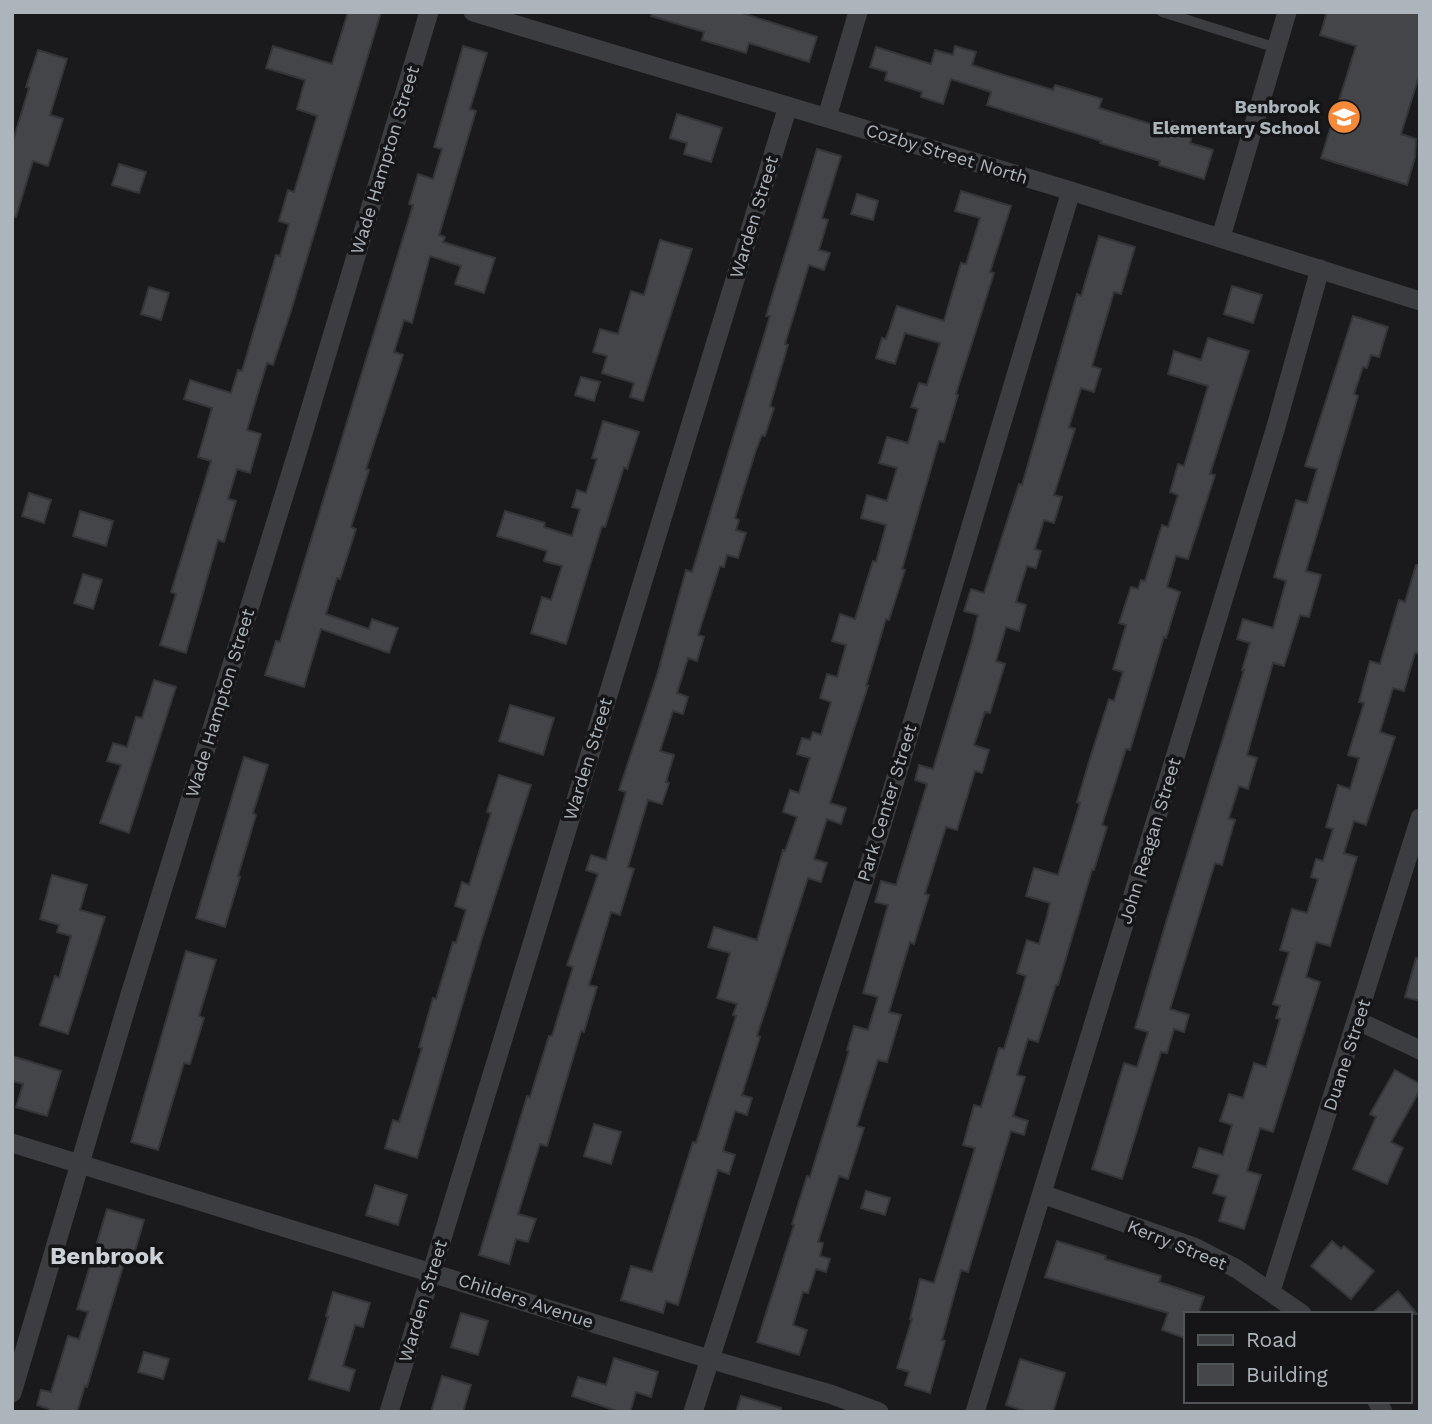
<svg xmlns="http://www.w3.org/2000/svg" width="1432" height="1424" font-family="'Work Sans',sans-serif">
	<style>
		.building { fill: #444549; stroke: #343538; stroke-width: 2 }
		.lines { fill: none; stroke-linecap: round; stroke-linejoin: round }
		.service { stroke: #3b3d41; stroke-width: 10 }
		.minor { stroke: #3b3d41; stroke-width: 19 }
		.labels { text-anchor: middle; stroke-width: 7; stroke-linejoin: round; paint-order: stroke }
		.poi-label { font-size: 18px; font-weight: bold; fill: #acb5bc; stroke: #151517; text-anchor: end }
		.street-label { font-size: 18px; fill: #acb5bc; stroke: #151517 }
		.district-label { font-size: 24px; font-weight: bold; fill: #cdd2d8; stroke: #151517 }
	</style>
	<rect width="100%" height="100%" fill="#1a1a1c"/>
	<g class="building">
		<polygon points="348,12 381,12 291,311 273,365 267,363 247,430 261,434 250,473 237,469 228,499 236,501 224,542 218,540 186,653 160,645 176,594 171,592 211,461 198,457 212,408 184,399 190,380 231,393 238,370 242,371 276,255 280,256 289,224 279,221 288,190 294,192 317,116 297,109 305,80 266,68 273,46 332,64"/>
		<polygon points="652,12 739,12 817,37 809,62 749,43 746,53 702,40 704,32 651,16"/>
		<polygon points="1327,12 1420,12 1420,73 1401,134 1416,139 1415,157 1407,185 1321,158 1356,46 1320,35"/>
		<polygon points="463,46 487,53 470,109 476,111 439,235 445,237 443,242 495,258 484,293 455,284 461,266 430,256 412,323 404,320 394,352 403,355 366,469 369,470 351,527 356,529 340,579 337,578 326,614 369,629 372,619 398,628 389,653 321,629 304,687 265,675 276,641 280,642 413,205 409,204 418,174 433,179 442,149 434,147"/>
		<polygon points="955,46 976,52 972,65 1053,90 1055,85 1102,99 1099,108 1170,130 1172,121 1194,128 1190,143 1213,150 1204,179 1159,165 1160,161 1100,143 1101,141 987,105 991,92 951,79 943,104 921,97 922,92 885,80 887,72 870,67 876,47 931,64 935,50 953,55"/>
		<polygon points="38,50 67,59 50,115 63,119 48,166 33,161 16,217 12,217 12,144 29,88 26,87"/>
		<polygon points="677,114 722,128 711,162 684,154 687,143 670,138"/>
		<polygon points="817,149 841,156 822,218 828,220 819,250 830,253 824,270 809,265 785,344 788,345 770,406 774,408 765,436 762,435 756,450 735,518 739,520 736,530 746,533 738,558 727,555 724,567 720,566 698,635 704,637 697,661 688,658 677,693 688,697 683,714 673,711 660,751 674,755 666,782 669,783 662,804 648,800 628,867 634,869 620,915 611,912 589,985 597,987 584,1032 581,1031 547,1146 540,1144 518,1214 536,1219 528,1242 516,1239 509,1264 479,1255 527,1096 530,1097 549,1036 552,1036 573,967 567,965 598,874 586,870 591,855 606,860 626,792 619,790 657,675 686,570 692,572 770,316 766,316"/>
		<polygon points="119,164 146,172 139,193 112,185"/>
		<polygon points="961,191 1011,206 990,272 994,273 956,394 958,395 944,442 939,441 902,569 905,570 889,620 886,619 866,686 868,686 830,803 846,808 841,824 827,819 814,859 827,863 821,882 808,878 757,1036 760,1037 742,1095 752,1098 747,1115 735,1111 723,1151 735,1155 729,1174 718,1170 678,1305 666,1301 663,1313 621,1300 631,1266 652,1272 693,1142 696,1143 736,1016 733,1015 737,1004 717,998 730,953 708,947 714,927 757,940 783,850 785,851 797,817 783,812 790,790 799,793 810,758 797,754 802,738 810,740 813,732 821,735 831,702 820,698 827,674 837,677 846,645 832,641 840,614 855,619 873,561 876,562 886,525 861,518 867,495 887,501 897,468 879,463 887,437 908,443 918,409 911,407 919,383 927,385 940,343 905,333 895,364 876,358 882,338 886,339 897,306 944,321 961,263 966,264 980,218 955,211"/>
		<polygon points="857,194 878,201 873,220 851,214"/>
		<polygon points="1099,236 1135,247 1121,294 1114,292 1092,366 1101,369 1094,392 1081,388 1069,427 1075,429 1054,495 1062,497 1054,523 1044,520 1035,549 1041,551 1036,568 1027,566 1016,602 1026,605 1019,631 1006,627 996,661 1005,664 990,713 985,712 974,745 989,750 982,773 975,771 957,830 946,827 925,894 929,895 914,944 910,942 889,1012 901,1015 887,1062 878,1060 857,1126 864,1128 848,1179 839,1176 818,1242 823,1243 820,1256 830,1259 826,1272 816,1269 808,1293 803,1292 793,1325 807,1330 799,1355 757,1342 794,1225 792,1224 807,1176 810,1177 849,1051 847,1050 854,1026 868,1030 878,997 863,993 888,905 875,902 881,881 896,885 927,784 915,780 919,765 933,769 971,644 978,615 964,611 971,589 984,593 1019,484 1022,485 1077,294 1081,296"/>
		<polygon points="660,240 692,249 643,401 630,397 634,383 602,373 607,356 593,352 600,329 618,334 631,291 644,295"/>
		<polygon points="1232,286 1262,295 1253,323 1224,314"/>
		<polygon points="149,287 169,293 161,320 141,314"/>
		<polygon points="1353,316 1388,327 1379,357 1371,355 1367,368 1363,367 1354,394 1358,396 1306,571 1321,575 1309,617 1300,615 1284,666 1273,663 1247,755 1257,758 1248,789 1239,786 1229,818 1235,820 1222,865 1215,863 1170,1009 1189,1015 1184,1032 1174,1029 1167,1053 1161,1052 1122,1179 1092,1169 1124,1063 1137,1067 1148,1032 1135,1028 1167,919 1244,670 1242,670 1250,643 1237,639 1243,619 1273,628 1286,581 1274,577 1296,500 1307,503 1317,469 1305,466"/>
		<polygon points="1208,338 1249,351 1210,474 1215,475 1188,559 1176,556 1167,587 1180,592 1166,638 1164,637 1130,750 1126,749 1102,825 1107,827 1094,870 1092,870 1058,985 1056,985 1038,1042 1028,1039 1017,1075 1025,1077 1013,1116 1028,1121 1024,1135 1011,1131 968,1272 961,1270 942,1340 945,1341 930,1393 905,1385 909,1372 897,1368 912,1319 910,1319 920,1279 934,1283 975,1148 963,1145 974,1105 981,1107 999,1048 1004,1049 1026,976 1017,973 1027,940 1039,944 1047,916 1050,903 1026,896 1034,868 1058,875 1080,803 1077,802 1091,755 1109,699 1114,701 1123,672 1113,669 1126,625 1119,623 1131,587 1138,589 1141,580 1145,581 1162,525 1168,527 1178,495 1170,492 1178,464 1184,466 1208,386 1168,374 1174,351 1201,360"/>
		<polygon points="581,377 600,382 594,401 575,395"/>
		<polygon points="603,421 639,432 627,469 624,467 605,527 602,526 566,644 531,633 542,597 551,600 562,566 544,561 547,551 497,536 505,511 545,523 544,527 572,536 580,509 572,507 577,490 586,493 597,459 592,458"/>
		<polygon points="29,493 51,500 44,523 22,516"/>
		<polygon points="80,511 113,521 106,546 73,536"/>
		<polygon points="1416,565 1420,565 1420,654 1415,653 1404,691 1393,688 1380,732 1395,737 1366,825 1354,821 1344,853 1357,857 1330,946 1316,942 1306,977 1320,982 1273,1132 1260,1128 1247,1171 1261,1175 1244,1229 1219,1221 1226,1197 1213,1193 1219,1175 1193,1167 1199,1148 1223,1155 1232,1125 1220,1121 1229,1094 1243,1098 1254,1063 1266,1067 1280,1019 1276,1018 1280,1006 1273,1004 1289,952 1280,950 1292,909 1307,913 1318,879 1311,877 1316,859 1323,861 1333,829 1326,827 1338,785 1350,789 1359,758 1348,755 1364,703 1359,702 1370,661 1380,664 1399,600 1405,602"/>
		<polygon points="83,574 102,580 93,609 74,603"/>
		<polygon points="154,680 176,687 129,833 100,823 121,765 107,761 113,743 127,747 136,717 142,718"/>
		<polygon points="510,705 554,718 543,755 499,741"/>
		<polygon points="244,757 268,765 253,813 256,815 238,876 240,877 225,927 196,918"/>
		<polygon points="499,775 531,785 482,938 417,1158 385,1148 393,1120 399,1122 422,1048 419,1047 433,998 436,999 453,942 456,943 466,910 455,906 462,882 469,885 491,813 487,812"/>
		<polygon points="52,875 87,885 80,910 105,917 68,1034 40,1025 55,976 59,978 71,936 57,932 59,925 40,919"/>
		<polygon points="186,951 216,960 199,1016 204,1018 190,1064 184,1063 158,1150 131,1142"/>
		<polygon points="1416,958 1420,959 1420,1001 1405,997"/>
		<polygon points="12,1056 61,1071 47,1116 16,1107 23,1084 12,1081"/>
		<polygon points="1395,1070 1420,1084 1420,1090 1391,1142 1403,1148 1387,1184 1353,1169 1376,1117 1370,1114"/>
		<polygon points="594,1124 621,1132 611,1164 584,1156"/>
		<polygon points="375,1185 407,1195 398,1225 366,1215"/>
		<polygon points="866,1191 890,1198 885,1215 861,1208"/>
		<polygon points="107,1209 144,1220 131,1265 124,1263 87,1387 85,1386 77,1412 48,1412 49,1409 37,1405 41,1390 51,1392 68,1336 79,1339 88,1312 77,1309"/>
		<polygon points="1057,1241 1106,1256 1105,1259 1161,1276 1159,1282 1204,1297 1198,1314 1185,1314 1185,1338 1162,1330 1168,1313 1045,1277"/>
		<polygon points="1332,1241 1341,1249 1344,1246 1374,1271 1351,1299 1311,1266"/>
		<polygon points="1398,1291 1417,1314 1371,1314"/>
		<polygon points="333,1292 370,1303 363,1327 355,1325 343,1366 355,1370 349,1391 309,1379 328,1317 326,1316"/>
		<polygon points="461,1313 488,1321 478,1355 451,1347"/>
		<polygon points="144,1352 169,1359 163,1379 138,1372"/>
		<polygon points="614,1358 658,1372 651,1397 636,1392 630,1412 620,1412 572,1396 578,1377 606,1385"/>
		<polygon points="1020,1359 1065,1373 1053,1412 1028,1412 1006,1405"/>
		<polygon points="442,1376 471,1385 463,1412 431,1412"/>
		<polygon points="741,1396 781,1408 781,1412 736,1412"/>
	</g>
	<g class="lines">
		<polyline class="service" points="1162,12 1277,48"/>
		<g class="minor">
			<polyline points="473,12 1071,191 1420,301"/>
			<polyline points="827,117 858,12"/>
			<polyline points="1221,237 1287,12"/>
			<polyline points="1358,1021 1420,1050"/>
			<polyline points="12,1143 709,1359 830,1394 879,1412"/>
			<polyline points="1042,1194 1194,1247 1237,1269 1302,1314"/>
			<polyline points="1271,1291 1420,818"/>
			<polyline points="12,1393 129,998 298,450 429,12"/>
			<polyline points="1377,1401 1383,1412"/>
			<polyline points="389,1412 788,106"/>
			<polyline points="693,1412 880,831 1071,191"/>
			<polyline points="975,1412 1275,430 1320,269"/>
		</g>
	</g>
	<defs>
		<g id="school-disc" transform="scale(1.75)"><circle r="9.5" fill="#f48a3a" stroke="#151517"/><path d="M0-5L7-2L0 1L-7-2ZM-4 1L0 2.5L4 1V4Q0 6-4 4Z" fill="#fff"/></g>
	</defs>
	<g fill-rule="evenodd">
		<use href="#school-disc" x="1344" y="117"/>
	</g>
	<g class="labels">
		<g class="poi-label">
			<text x="1320" y="113">Benbrook<tspan x="1320" dy="21">Elementary School</tspan></text>
		</g>
		<g class="street-label">
			<text transform="translate(947 154) rotate(17)" y="6">Cozby Street North</text>
			<text transform="translate(385 160) rotate(-73)" y="6">Wade Hampton Street</text>
			<text transform="translate(754 217) rotate(-73)" y="6">Warden Street</text>
			<text transform="translate(220 703) rotate(-73)" y="6">Wade Hampton Street</text>
			<text transform="translate(588 759) rotate(-73)" y="6">Warden Street</text>
			<text transform="translate(887 803) rotate(-73)" y="6">Park Center Street</text>
			<text transform="translate(1150 841) rotate(-73)" y="6">John Reagan Street</text>
			<text transform="translate(1347 1055) rotate(-72)" y="6">Duane Street</text>
			<text transform="translate(1177 1245) rotate(22)" y="6">Kerry Street</text>
			<text transform="translate(423 1301) rotate(-73)" y="6">Warden Street</text>
			<text transform="translate(526 1301) rotate(18)" y="6">Childers Avenue</text>
		</g>
		<g class="district-label">
			<text x="107" y="1264">Benbrook</text>
		</g>
	</g>
	<rect width="1432" height="1424" fill="none" stroke="#acb5bc" stroke-width="28"/>
	<rect x="1184" y="1312" width="228" height="91" fill="#151517" stroke="#515559" stroke-width="2"/>
	<rect x="1198" y="1335" width="35" height="10" fill="#3b3d41" stroke="#515559" stroke-width="2"/>
	<text x="1246" y="1347" font-size="21" fill="#acb5bc">Road</text>
	<rect x="1198" y="1364" width="35" height="21" fill="#444549" stroke="#515559" stroke-width="2"/>
	<text x="1246" y="1382" font-size="21" fill="#acb5bc">Building</text>
</svg>
